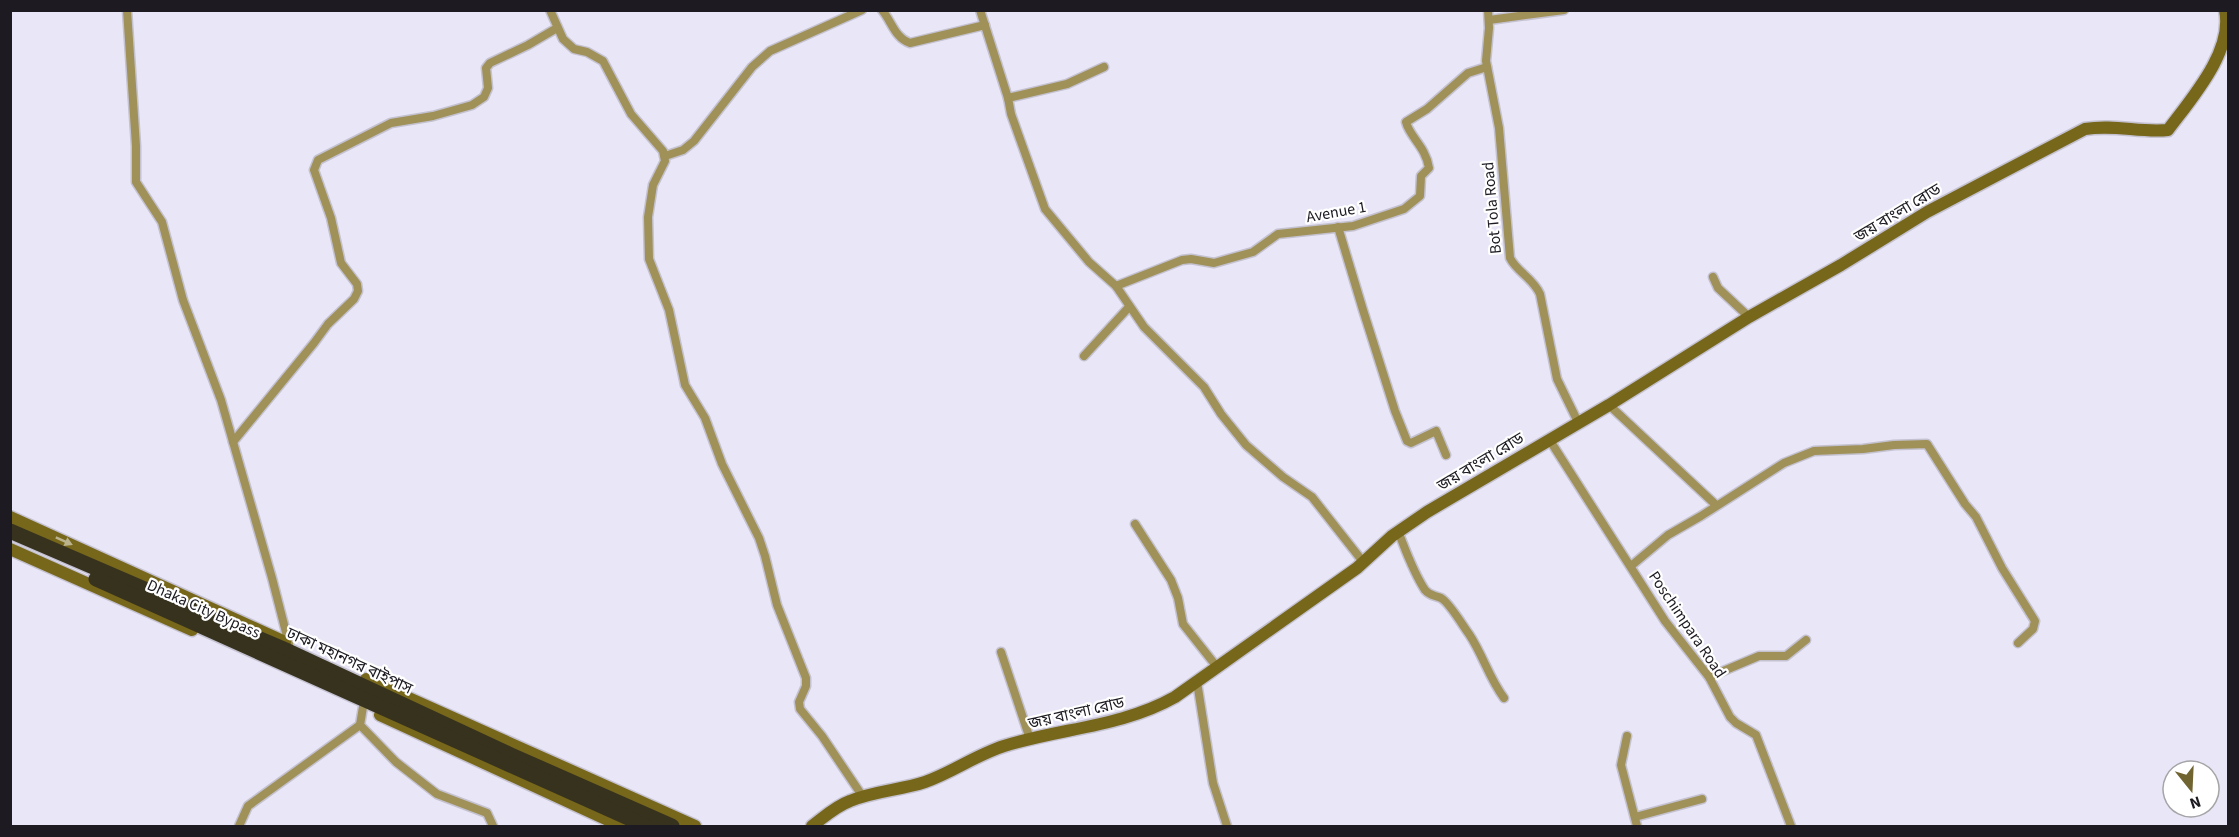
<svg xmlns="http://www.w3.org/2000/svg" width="2239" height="837" font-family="'Source Sans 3','Noto Sans Bengali',sans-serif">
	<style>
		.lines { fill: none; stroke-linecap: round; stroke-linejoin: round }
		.street-casing { stroke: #c4c1d0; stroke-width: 11 }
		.secondary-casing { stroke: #c4c1d0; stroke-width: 15 }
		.highway-casing { stroke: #c4c1d0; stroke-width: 18 }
		.street { stroke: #9f9158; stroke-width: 8 }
		.secondary { stroke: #77671b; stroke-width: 12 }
		.highway { stroke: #37321e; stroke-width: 15 }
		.oneway { fill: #bbb38d }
		.labels { text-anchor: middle; stroke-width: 4.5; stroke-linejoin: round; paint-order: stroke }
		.street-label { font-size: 16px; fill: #1d1b21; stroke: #fff }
	</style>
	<rect width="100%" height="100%" fill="#e9e6f7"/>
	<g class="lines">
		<g class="street-casing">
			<g id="street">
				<polyline points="127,10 136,146 136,182 162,222 183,300 221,400 272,578 289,644"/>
				<polyline points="550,10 563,39 574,49 587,52 603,61 631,114 663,151 665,161 653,185 648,217 649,259 669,310 685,385 705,418 722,464 759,538 765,556 777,605 806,678 806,686 799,702 800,709 822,736 863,797"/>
				<path d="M882,10c10,12 13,28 28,33l75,-18"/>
				<polyline points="980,10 1008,98 1011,114 1045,209 1089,262 1116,286 1144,327 1204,387 1221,414 1246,445 1283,477 1312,497 1364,563"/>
				<path d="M1488,10l1,18 -3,33 13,67 11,130c7,14 23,20 30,36l17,85 21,43"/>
				<polyline points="1489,20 1564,10"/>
				<polyline points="1008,98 1067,84 1104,67"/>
				<polyline points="665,156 683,150 694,141 752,67 770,51 862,10"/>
				<polyline points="1338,227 1363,310 1395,411 1407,441 1411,443 1436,431 1446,455"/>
				<polyline points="1713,277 1718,288 1749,317"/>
				<path d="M1116,286l66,-26 9,-1 23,4 39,-11 25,-18 75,-8 51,-17 16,-13 1,-20 8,-8c-3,-21 -20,-32 -23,-46l21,-13 41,-36 19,-6"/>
				<polyline points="1084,356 1129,307"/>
				<polyline points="1609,405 1716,505"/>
				<polyline points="1549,439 1665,621 1709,677 1730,717 1736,723 1756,735 1791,826"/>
				<polyline points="233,442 314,343 328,324 354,299 358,291 357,284 341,263 331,218 314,170 318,160 391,123 433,116 472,105 484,97 488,88 486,68 490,63 528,45 557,28"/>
				<polyline points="1135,524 1171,580 1178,598 1183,624 1217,667"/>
				<path d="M1398,531c8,20 15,41 27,59 5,6 9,5 16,8 8,4 22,28 28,36 14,21 20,44 35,64"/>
				<polyline points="1631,566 1668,535 1701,516 1784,463 1814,451 1863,449 1894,445 1927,444 1965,504 1976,517 2002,568 2035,621 2033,629 2018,643"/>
				<polyline points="1001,652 1030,739"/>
				<polyline points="1709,677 1759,656 1786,656 1806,640"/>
				<polyline points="1197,682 1213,783 1227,826"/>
				<polyline points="363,707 360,725 396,762 437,794 487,813 493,826"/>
				<polyline points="1627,736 1621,765 1637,826"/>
				<polyline points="1635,817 1702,799"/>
				<polyline points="239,826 248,806 360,725"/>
			</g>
		</g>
		<g class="secondary-casing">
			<g id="secondary">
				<polyline points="10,517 285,642"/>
				<polyline points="10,549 192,630"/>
				<polyline points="366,679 695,826"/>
				<polyline points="380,715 621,826"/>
				<path d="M812,826c12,-9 24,-20 38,-25 24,-10 51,-11 75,-19 28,-10 51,-27 79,-36 57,-18 118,-19 171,-49l182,-129 35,-32 35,-24 182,-107 140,-88 92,-52 86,-53 158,-83c30,-5 55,4 83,1 23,-31 66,-79 57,-120"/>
			</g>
		</g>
		<g class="highway-casing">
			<g id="highway">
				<polyline points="10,531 288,651 511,755 672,826"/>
				<polyline points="96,579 646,826"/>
			</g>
		</g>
		<use href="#street" class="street"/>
		<use href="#secondary" class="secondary"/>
		<use href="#highway" class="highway"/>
	</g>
	<defs><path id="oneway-solid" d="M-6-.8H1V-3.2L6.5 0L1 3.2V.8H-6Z" transform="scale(1.5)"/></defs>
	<use class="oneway" href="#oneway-solid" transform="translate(64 541) rotate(24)"/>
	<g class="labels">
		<g class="street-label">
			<text transform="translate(1491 208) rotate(-95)" y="6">Bot Tola Road</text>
			<text transform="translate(1336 211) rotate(-10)" y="6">Avenue 1</text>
			<text transform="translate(1897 212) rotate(-31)" y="6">জয় বাংলা রোড</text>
			<text transform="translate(1480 461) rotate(-31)" y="6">জয় বাংলা রোড</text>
			<text transform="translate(204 608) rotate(24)" y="6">Dhaka City Bypass</text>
			<text transform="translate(1688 624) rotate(56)" y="6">Poschimpara Road</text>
			<text transform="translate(350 660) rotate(25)" y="6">ঢাকা মহানগর বাইপাস</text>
			<text transform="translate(1076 712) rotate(-13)" y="6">জয় বাংলা রোড</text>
		</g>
	</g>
	<rect width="2239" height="837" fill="none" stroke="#1d1b21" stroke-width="24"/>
	<g transform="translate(2191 789) rotate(162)"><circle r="28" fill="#ffffff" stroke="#a5a4a6" stroke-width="1.5"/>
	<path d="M0-4.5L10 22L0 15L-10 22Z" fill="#706431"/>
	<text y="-9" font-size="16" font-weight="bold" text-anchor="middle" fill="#1d1b21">N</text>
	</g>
</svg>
